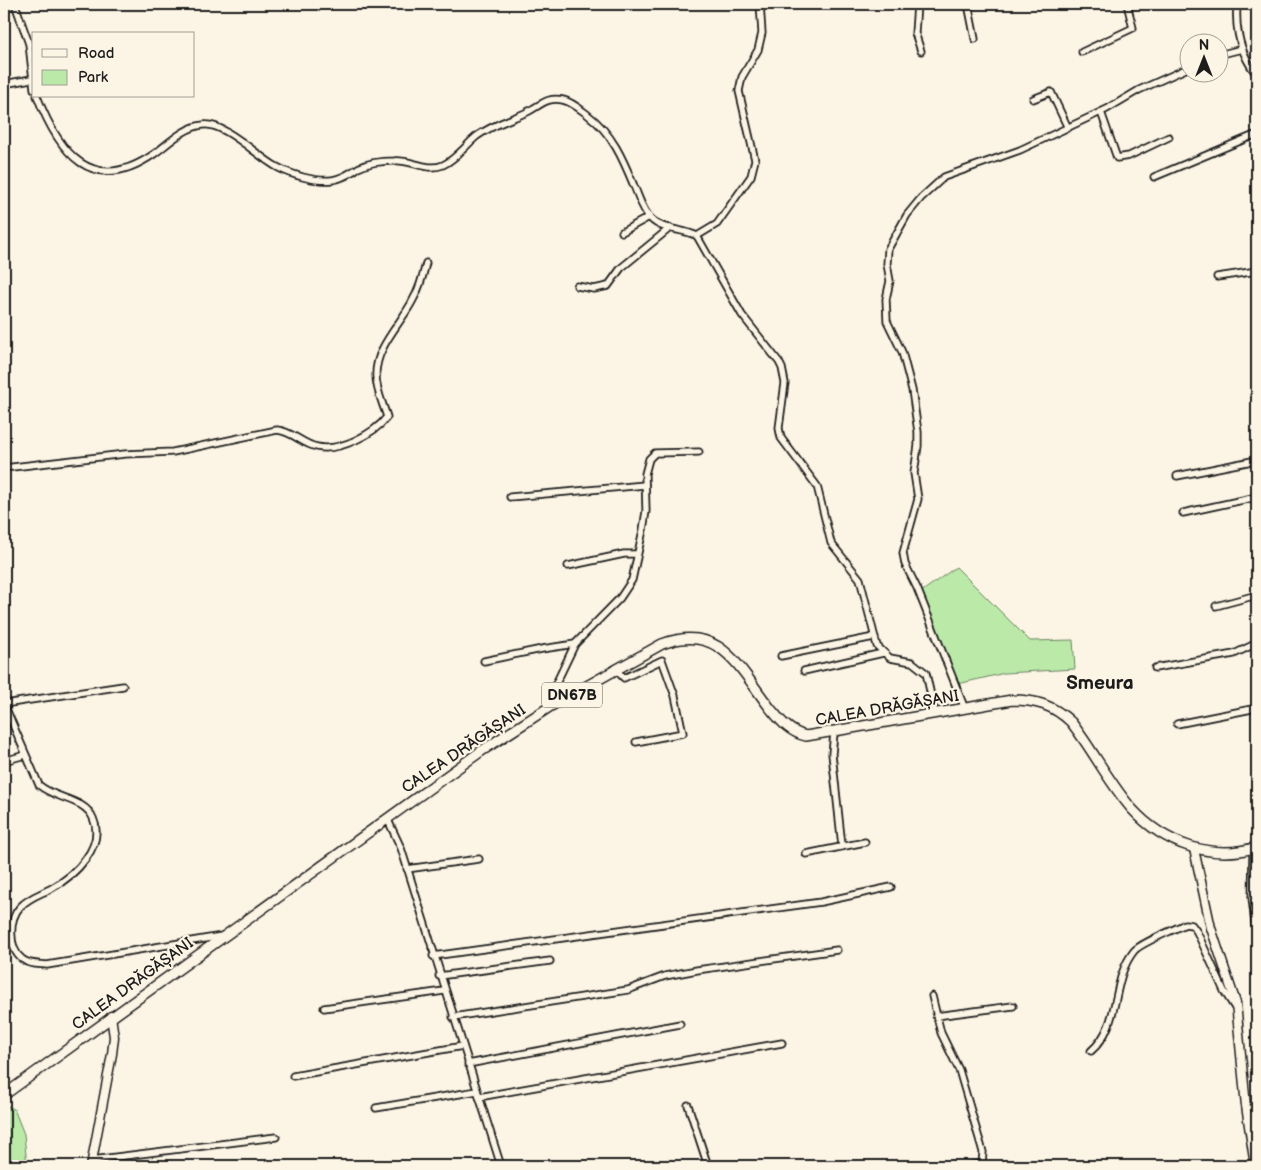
<svg xmlns="http://www.w3.org/2000/svg" width="1261" height="1170" font-family="'Balsamiq Sans',sans-serif">
	<style>
		.green { fill: #bae9a8; stroke: #6b8262 }
		.lines { fill: none; stroke-linecap: round; stroke-linejoin: round }
		.minor-casing { stroke: #1c1c1c; stroke-width: 9 }
		.tertiary-casing { stroke: #1c1c1c; stroke-width: 11 }
		.primary-casing { stroke: #1c1c1c; stroke-width: 12 }
		.minor { stroke: #fcf5e5; stroke-width: 5.5 }
		.tertiary { stroke: #fcf5e5; stroke-width: 8 }
		.primary { stroke: #fcf5e5; stroke-width: 9 }
		.labels { text-anchor: middle; stroke-width: 4.5; stroke-linejoin: round; paint-order: stroke }
		.shield { fill: #fcf5e5; stroke: #5f5d58; stroke-width: 1 }
		.shield-label { font-size: 15px; font-weight: bold; fill: #1c1c1c }
		.street-label { font-size: 16px; fill: #1c1c1c; stroke: #fcf5e5 }
		.quarter-label { font-size: 19px; font-weight: bold; fill: #1c1c1c; stroke: #fcf5e5 }
	</style>
	<rect width="100%" height="100%" fill="#fcf5e5"/>
	<filter id="ink" filterUnits="userSpaceOnUse"><feTurbulence type="fractalNoise" baseFrequency=".02" numOctaves="2"/><feDisplacementMap in="SourceGraphic" scale="10" xChannelSelector="R" yChannelSelector="G"/><feConvolveMatrix kernelMatrix="1 2 1 2 8 2 1 2 1" color-interpolation-filters="sRGB"/></filter>
	<g filter="url(#ink)">
		<g class="green">
			<polygon points="956,567 1030,641 1073,640 1075,669 1005,673 958,684 921,592"/>
			<polygon points="6,1105 14,1109 24,1134 27,1166 4,1166 4,1106"/>
		</g>
		<g class="lines">
			<g class="minor-casing">
				<g id="minor">
					<polyline points="15,4 29,44 34,89"/>
					<polyline points="917,4 915,33 921,51"/>
					<polyline points="968,4 975,39"/>
					<path d="M1237,4c-2,26 3,50 20,71"/>
					<polyline points="1082,52 1133,28 1127,4"/>
					<polyline points="1218,55 1242,49"/>
					<polyline points="4,84 31,79"/>
					<path d="M37,96c22,57 55,101 117,58 14,-10 30,-27 49,-29 21,-3 54,31 74,42 15,8 38,15 55,13 10,-1 18,-7 26,-12 11,-6 24,-7 36,-7 16,-2 33,11 49,4 13,-6 23,-20 34,-29 15,-11 32,-16 48,-23 14,-6 21,-17 38,-13 9,2 17,9 25,15 24,18 35,44 46,71 5,11 8,24 17,33 12,12 31,9 46,17l45,79 37,47 3,6 3,15 -6,45 2,10 36,48 14,57 29,36 17,67 13,12 22,4 14,11 9,41"/>
					<polyline points="1033,99 1051,92 1068,128"/>
					<polyline points="1101,112 1117,158 1129,156 1169,137"/>
					<polyline points="1154,177 1257,134"/>
					<polyline points="622,232 649,217"/>
					<polyline points="697,236 717,224 751,176 755,160 739,91 742,77 758,50 762,33 760,4"/>
					<polyline points="1217,277 1257,271"/>
					<polyline points="577,286 594,289 608,286 621,268 670,228"/>
					<path d="M4,468l121,-14 48,-2 104,-22c15,1 25,14 40,17 22,5 57,-13 70,-30 -4,-13 -11,-27 -11,-41 -1,-29 25,-52 37,-76 7,-12 10,-24 13,-37"/>
					<polyline points="1177,476 1257,460"/>
					<polyline points="510,497 645,485"/>
					<polyline points="1183,513 1257,497"/>
					<polyline points="568,566 624,554 637,554"/>
					<polyline points="1216,606 1257,595"/>
					<polyline points="781,656 874,637"/>
					<polyline points="484,661 542,649 575,644"/>
					<polyline points="1155,668 1234,654 1257,643"/>
					<polyline points="616,670 624,678 662,660 675,696 683,733 636,742"/>
					<polyline points="804,671 883,653"/>
					<path d="M4,704l35,81c15,14 45,13 54,33 13,28 -19,58 -41,70 -11,6 -23,9 -32,19 -11,12 -12,41 2,52 7,6 17,5 25,6l175,-29"/>
					<polyline points="4,704 123,686"/>
					<polyline points="551,706 549,698 575,644 620,598 632,580 643,530 646,511 645,474 649,459 655,453 699,452"/>
					<polyline points="965,709 917,588 905,564 903,553 918,499 914,473 918,446 918,432 912,390 902,352 887,321 886,299 890,281 887,264 888,249 907,215 921,198 944,177 1020,150 1107,109 1139,90 1188,68"/>
					<polyline points="1177,724 1257,708"/>
					<polyline points="834,733 832,754 842,846"/>
					<polyline points="4,761 25,755"/>
					<polyline points="387,818 401,848 501,1166"/>
					<polyline points="1253,849 1252,898 1257,942"/>
					<polyline points="806,854 865,842"/>
					<polyline points="407,869 479,859"/>
					<polyline points="433,956 821,902 891,887"/>
					<polyline points="439,976 550,961"/>
					<polyline points="932,996 941,1033 959,1070 983,1152 982,1164"/>
					<polyline points="324,1008 444,991"/>
					<polyline points="936,1016 1013,1006"/>
					<polyline points="453,1017 628,990 665,976 697,970 837,950"/>
					<path d="M1091,1051c31,-27 19,-70 43,-100 6,-8 40,-21 51,-27l7,1 5,7 27,59 11,17"/>
					<polyline points="468,1064 680,1024"/>
					<polyline points="293,1076 463,1046"/>
					<polyline points="479,1097 782,1043"/>
					<polyline points="688,1105 708,1166"/>
					<polyline points="376,1108 477,1091"/>
					<polyline points="92,1160 276,1137"/>
					<polyline points="91,1164 102,1166"/>
					<polyline points="967,1166 982,1164 984,1166"/>
				</g>
			</g>
			<g class="tertiary-casing">
				<g id="tertiary">
					<polyline points="1194,849 1211,928 1236,1003 1246,1106 1255,1166"/>
					<polyline points="91,1166 112,1054 114,1037 111,1016"/>
				</g>
			</g>
			<g class="primary-casing">
				<path id="primary" d="M4,1095l476,-343 71,-46 111,-62c58,-22 77,24 108,64 10,12 19,24 36,28l206,-36c24,0 41,5 59,22 22,28 38,61 61,87 32,35 80,52 125,38"/>
			</g>
			<use href="#minor" class="minor"/>
			<use href="#tertiary" class="tertiary"/>
			<use href="#primary" class="primary"/>
		</g>
	</g>
	<g class="labels">
		<rect class="shield" x="542" y="682.5" width="60" height="25" rx="4"/>
		<g class="shield-label">
			<text x="572" y="700">DN67B</text>
		</g>
		<g class="street-label">
			<text transform="translate(887 707) rotate(-10)" y="6">CALEA DRĂGĂȘANI</text>
			<text transform="translate(463 748) rotate(-34)" y="6">CALEA DRĂGĂȘANI</text>
			<text transform="translate(132 983) rotate(-36)" y="6">CALEA DRĂGĂȘANI</text>
		</g>
		<g class="quarter-label">
			<text x="1100" y="689">Smeura</text>
		</g>
	</g>
	<rect width="1261" height="1170" fill="none" stroke="#fcf5e5" stroke-width="20"/>
	<rect x="10" y="10" width="1241" height="1150" fill="none" stroke="#1c1c1c" stroke-width="2" filter="url(#ink)"/>
	<rect x="32" y="32" width="162" height="65" fill="#fcf5e5" stroke="#a29e95"/>
	<rect x="42" y="49" width="25" height="8" fill="#fcf5e5" stroke="#a29e95"/>
	<text x="78" y="58" font-size="15" fill="#1c1c1c">Road</text>
	<rect x="42" y="70" width="25" height="15" fill="#bae9a8" stroke="#a29e95"/>
	<text x="78" y="82" font-size="15" fill="#1c1c1c">Park</text>
	<g transform="translate(1204 58)"><circle r="24" fill="#fcf5e5" stroke="#a29e95"/>
	<path d="M0-4L9 19L0 12L-9 19Z" fill="#1c1c1c"/>
	<text y="-8" font-size="14" font-weight="bold" text-anchor="middle" fill="#1c1c1c">N</text>
	</g>
</svg>
